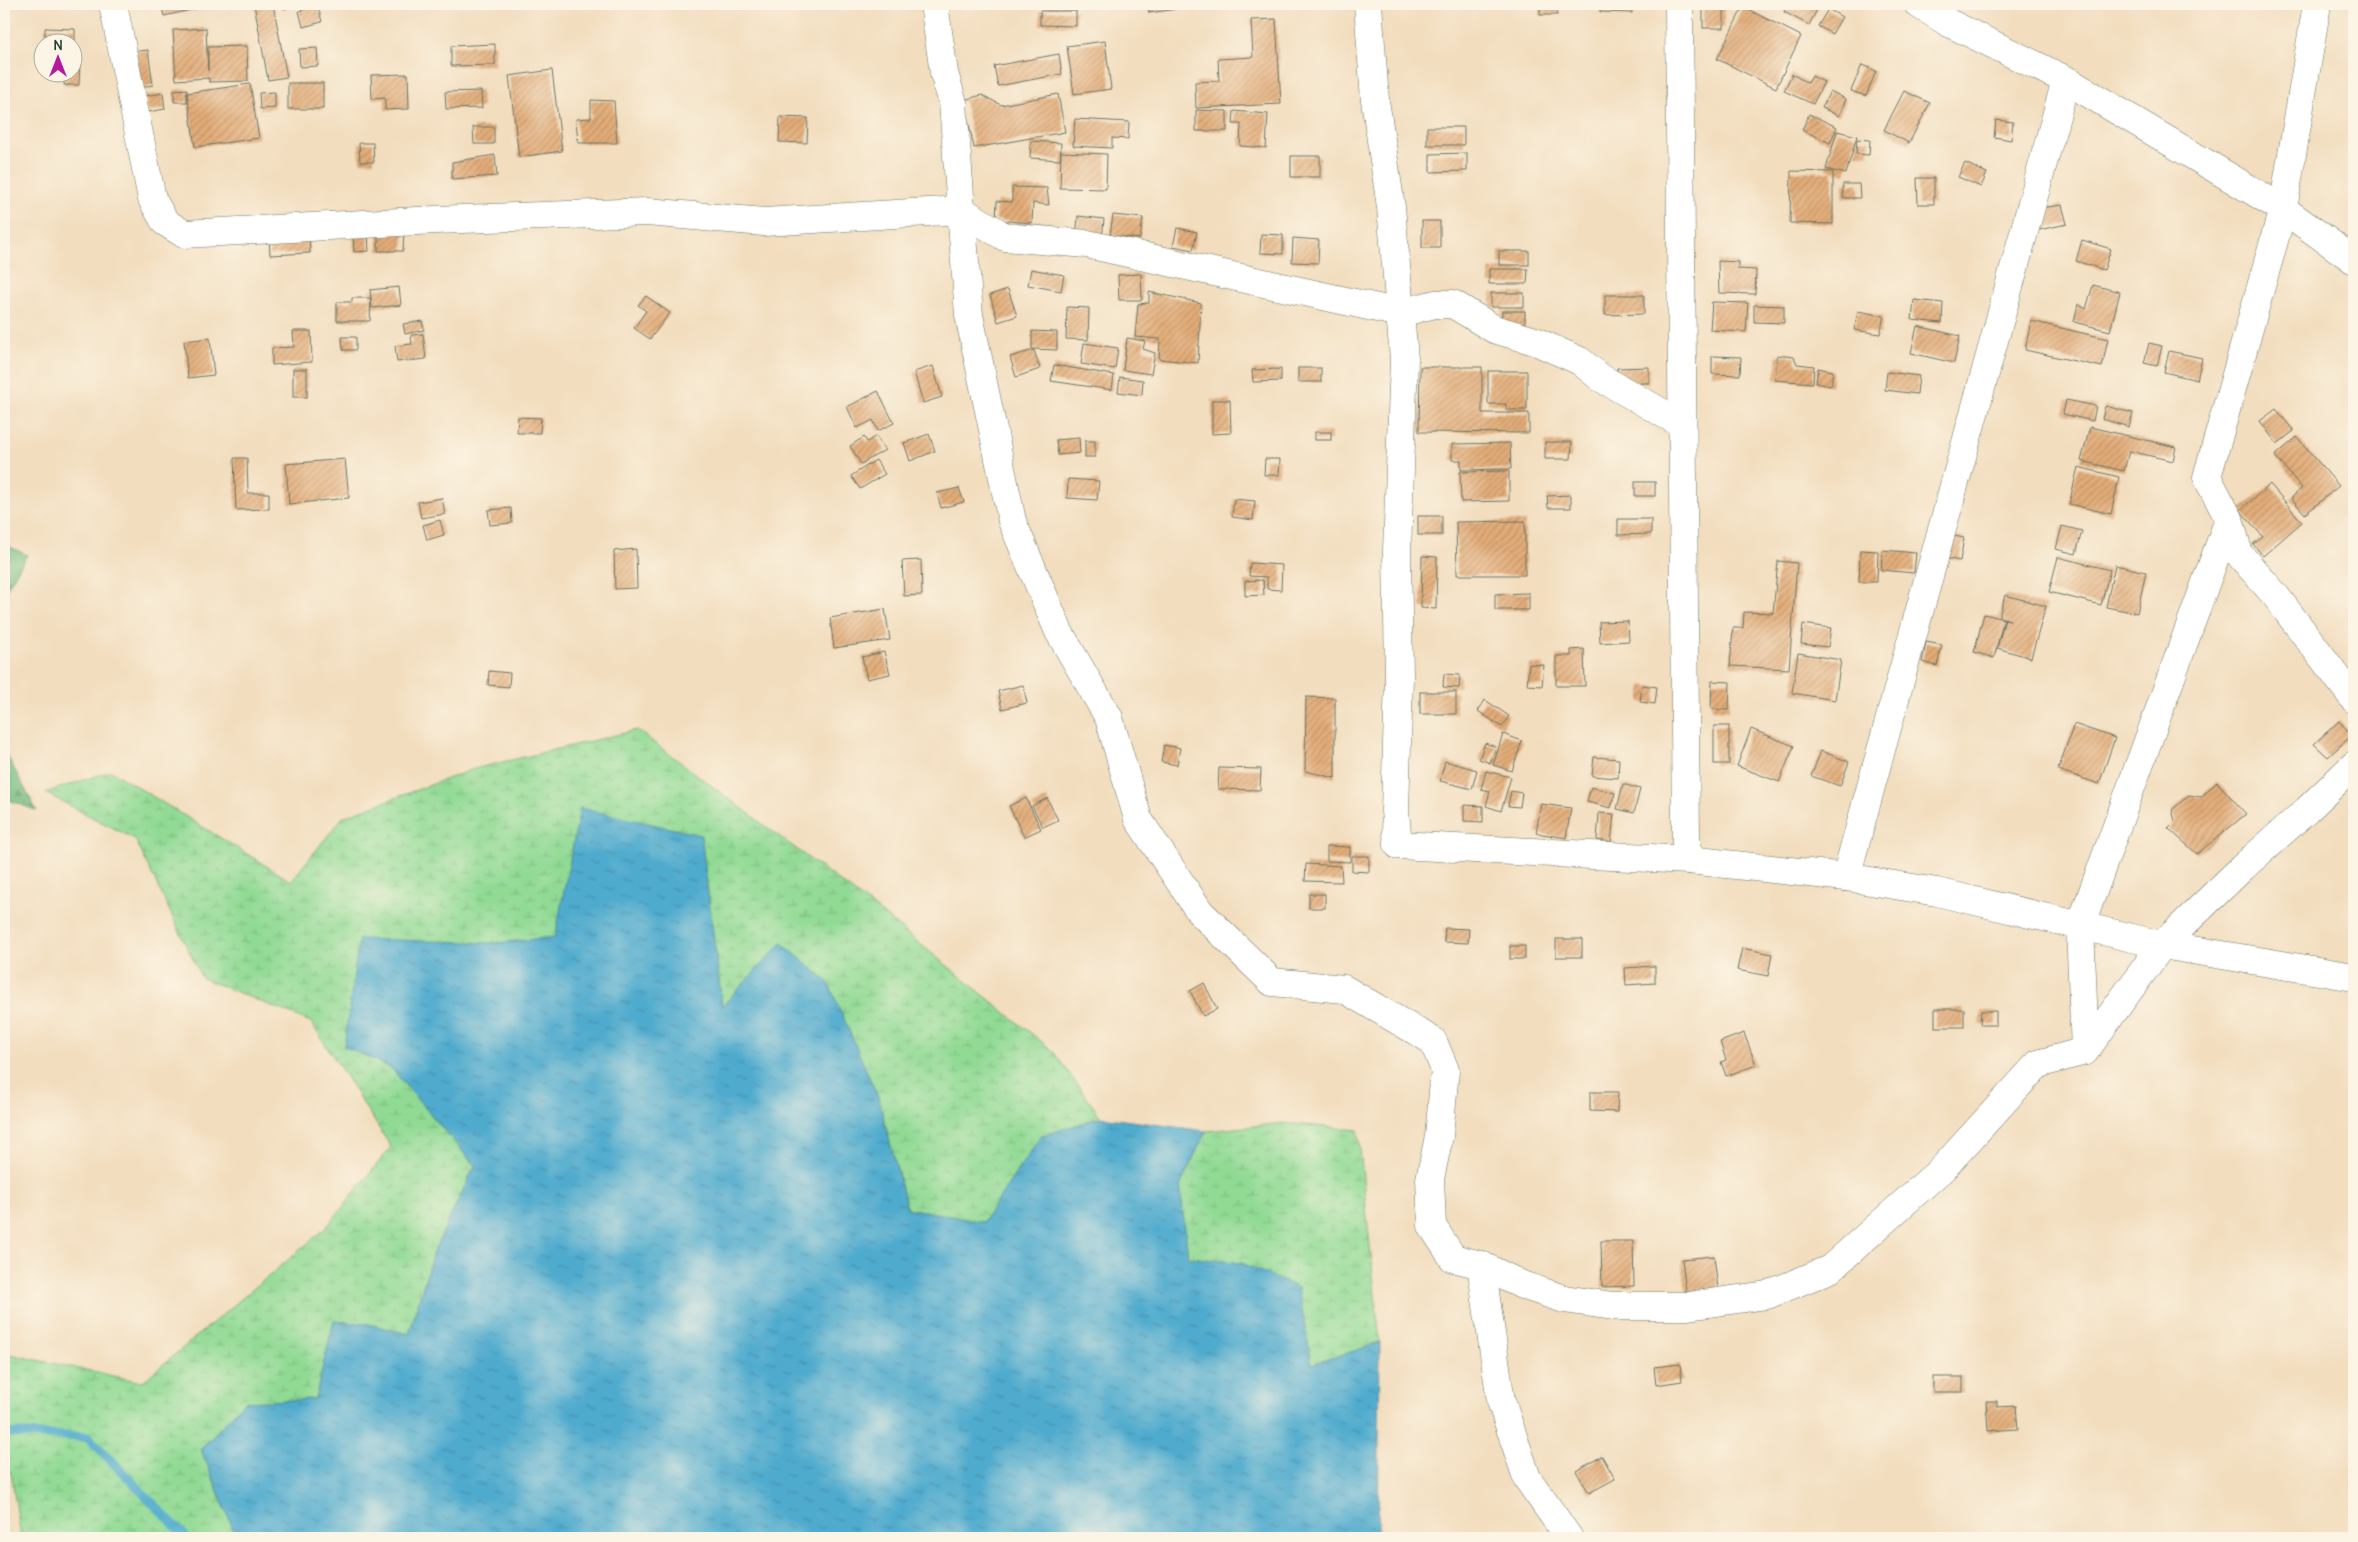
<svg xmlns="http://www.w3.org/2000/svg" width="2358" height="1542" font-family="Delius,sans-serif">
	<style>
		.forest { fill: url(#forest-firs); stroke: #4a7c59 }
		.wetland { fill: url(#wetland-marsh); stroke: #588c64 }
		.water { fill: url(#water-ripples); stroke: #387481 }
		.lines { fill: none; stroke-linecap: round; stroke-linejoin: round }
		.stream { stroke: #50abce; stroke-width: 9 }
		.building { fill: url(#building-hatch) }
		.minor-casing { stroke: #697564; stroke-width: 29 }
		.minor { stroke: #fff; stroke-width: 28 }
	</style>
	<defs>
		<pattern id="forest-firs" width="22" height="20" patternUnits="userSpaceOnUse" patternTransform="scale(1.25)"><rect width="22" height="20" fill="#74ba7e"/><path d="M5 1l3.5 6h-7zM16 11l3.5 6h-7z" fill="#5f9868"/></pattern>
		<pattern id="wetland-marsh" width="20" height="14" patternUnits="userSpaceOnUse" patternTransform="scale(1.25)"><rect width="20" height="14" fill="#91da94"/><path d="M1 5h8M5 5V1M11 12h8M15 12V8" fill="none" stroke="#7dbc80"/></pattern>
		<pattern id="water-ripples" width="26" height="14" patternUnits="userSpaceOnUse" patternTransform="scale(1.25)"><rect width="26" height="14" fill="#50abce"/><path d="M2 4q2-2 4 0t4 0M15 11q2-2 4 0t4 0" fill="none" stroke="#428ca8"/></pattern>
		<pattern id="building-hatch" width="6" height="6" patternUnits="userSpaceOnUse" patternTransform="scale(1.25)"><rect width="6" height="6" fill="#e4ad79"/><path d="M-1 1l2-2M0 6l6-6M5 7l2-2" fill="none" stroke="#b88e64"/></pattern>
	</defs>
	<rect width="100%" height="100%" fill="#fcf5e5"/>
	<filter id="ink" filterUnits="userSpaceOnUse"><feTurbulence type="fractalNoise" baseFrequency=".02" numOctaves="2"/><feDisplacementMap in="SourceGraphic" scale="10" xChannelSelector="R" yChannelSelector="G"/><feConvolveMatrix kernelMatrix="1 2 1 2 8 2 1 2 1" color-interpolation-filters="sRGB"/></filter>
	<filter id="wash" filterUnits="userSpaceOnUse"><feTurbulence type="fractalNoise" baseFrequency=".0096" numOctaves="4" result="noise"/><feDisplacementMap in="SourceGraphic" scale="20" xChannelSelector="R" yChannelSelector="G"/><feGaussianBlur stdDeviation="1.12" result="paint"/><feColorMatrix in="noise" values="0 0 0 0 0 0 0 0 0 0 0 0 0 0 0 0 0 1.4 0 .05"/><feComposite in="paint" operator="in"/></filter>
	<g filter="url(#wash)">
		<rect width="100%" height="100%" fill="#f2ddbe"/>
		<g class="forest">
			<polygon points="4,544 27,555 4,593"/>
			<polygon points="4,750 37,811 4,798"/>
		</g>
		<g class="wetland">
			<polygon points="637,730 879,911 1052,1050 1101,1117 1041,1136 983,1222 907,1208 878,1097 722,1006 701,836 555,937 498,943 345,1046 391,1068 475,1166 433,1253 409,1334 368,1324 334,1321 315,1399 244,1402 201,1449 237,1538 21,1538 11,1472 4,1474 4,1353 142,1382 326,1228 391,1147 311,1022 202,978 135,839 45,793 111,771 291,881 343,817 474,769"/>
			<polygon points="1284,1123 1358,1130 1380,1343 1312,1364 1242,1263 1188,1257 1180,1186 1206,1131"/>
		</g>
		<polygon class="water" points="580,808 701,835 722,1006 782,943 828,982 878,1097 907,1208 983,1222 1041,1136 1101,1117 1206,1131 1180,1186 1188,1257 1242,1263 1298,1288 1312,1364 1380,1343 1378,1538 237,1538 201,1449 244,1402 315,1399 334,1321 368,1324 409,1334 433,1253 475,1166 391,1068 344,1046 359,939 498,943 555,937"/>
		<g class="lines">
			<polyline class="stream" points="4,1433 88,1437 187,1538"/>
		</g>
		<g id="blocks">
			<g class="building">
				<polygon points="161,4 208,4 209,6 164,16"/>
				<polygon points="254,4 273,4 287,77 268,80"/>
				<polygon points="282,4 302,4 284,9"/>
				<polygon points="592,4 619,4 619,6 592,7"/>
				<rect x="1042" y="4" width="16" height="3"/>
				<polygon points="1148,4 1175,4 1176,9 1149,13"/>
				<rect x="1540" y="4" width="17" height="11"/>
				<polygon points="1600,4 1632,4 1632,13 1600,12"/>
				<polygon points="1788,4 1816,4 1819,6 1809,25 1784,12"/>
				<rect x="1703" y="5" width="21" height="23"/>
				<polygon points="318,6 322,22 303,27 299,11"/>
				<polygon points="1743,7 1801,36 1776,88 1717,59"/>
				<polygon points="1828,9 1842,17 1832,34 1818,26"/>
				<polygon points="1040,11 1076,11 1076,26 1040,25"/>
				<polygon points="1276,19 1281,104 1196,108 1195,82 1219,81 1218,59 1253,57 1251,20"/>
				<polygon points="45,28 75,29 75,49 72,49 72,42 45,42"/>
				<polygon points="206,28 208,71 208,47 247,46 248,81 209,82 209,78 176,80 173,30"/>
				<polygon points="1105,41 1111,89 1074,94 1067,46"/>
				<polygon points="495,44 495,65 451,66 451,46"/>
				<polygon points="317,48 318,66 300,67 299,49"/>
				<polygon points="148,50 153,85 135,88 130,52"/>
				<polygon points="1059,54 1062,74 998,86 994,66"/>
				<polygon points="72,59 80,59 79,85 64,85 64,72 72,72"/>
				<polygon points="1862,65 1876,71 1866,96 1851,91"/>
				<polygon points="552,70 562,151 519,157 509,76"/>
				<polygon points="408,74 409,109 385,110 385,98 372,99 371,75"/>
				<polygon points="1792,74 1808,83 1812,76 1824,82 1813,104 1784,91"/>
				<rect x="288" y="83" width="35" height="26"/>
				<polygon points="250,84 259,138 195,147 187,93"/>
				<polygon points="187,89 187,102 174,102 174,90"/>
				<polygon points="481,91 482,108 446,109 445,92"/>
				<polygon points="1830,91 1846,99 1839,116 1822,108"/>
				<polygon points="1904,91 1930,103 1909,143 1884,130"/>
				<polygon points="275,92 275,108 260,109 259,93"/>
				<polygon points="163,93 165,109 148,112 145,96"/>
				<polygon points="1058,94 1065,132 974,148 964,100 982,95 1001,105"/>
				<polygon points="591,100 614,101 617,143 578,143 576,119 591,118"/>
				<polygon points="1196,110 1227,111 1227,131 1196,131"/>
				<polygon points="1234,111 1268,114 1266,148 1240,146 1241,124 1233,124"/>
				<polygon points="1809,114 1837,127 1830,143 1802,130"/>
				<polygon points="780,117 808,118 807,143 779,142"/>
				<polygon points="1075,119 1129,122 1128,139 1112,138 1112,148 1073,146"/>
				<polygon points="1996,120 2013,122 2011,140 1994,137"/>
				<polygon points="473,127 494,127 494,144 474,144"/>
				<rect x="1427" y="127" width="37" height="18"/>
				<polygon points="1837,131 1857,136 1846,174 1826,169"/>
				<polygon points="1857,139 1870,140 1869,155 1856,154"/>
				<polygon points="1031,141 1061,143 1060,160 1030,158"/>
				<polygon points="359,143 373,143 374,162 360,162"/>
				<polygon points="1061,152 1107,154 1106,189 1060,188"/>
				<polygon points="1467,153 1467,171 1430,172 1430,154"/>
				<polygon points="495,155 497,176 452,179 452,162"/>
				<rect x="1291" y="156" width="29" height="21"/>
				<polygon points="1965,163 1987,173 1981,187 1958,177"/>
				<polygon points="1791,171 1833,172 1833,224 1790,223"/>
				<polygon points="1917,178 1934,178 1934,204 1918,204"/>
				<polygon points="1843,184 1859,184 1860,198 1843,198"/>
				<polygon points="1012,187 1047,188 1049,205 1033,203 1032,223 996,220 997,201 1012,202"/>
				<polygon points="2062,205 2067,224 2039,230 2041,208"/>
				<polygon points="1113,215 1143,218 1140,239 1110,235"/>
				<polygon points="1078,216 1104,219 1102,240 1076,238"/>
				<rect x="1422" y="221" width="18" height="27"/>
				<polygon points="1177,228 1197,232 1193,250 1173,246"/>
				<polygon points="378,230 404,230 403,251 378,251"/>
				<polygon points="353,232 368,232 369,251 354,252"/>
				<polygon points="1261,234 1283,235 1283,254 1260,253"/>
				<polygon points="309,235 310,253 270,255 269,237"/>
				<polygon points="1293,238 1319,240 1318,263 1292,262"/>
				<polygon points="2082,240 2111,249 2104,270 2076,261"/>
				<rect x="1499" y="251" width="30" height="14"/>
				<polygon points="1718,261 1738,262 1738,269 1756,270 1755,294 1719,293"/>
				<polygon points="1031,269 1064,275 1061,291 1028,285"/>
				<polygon points="1489,269 1528,269 1527,284 1489,284"/>
				<polygon points="1141,274 1142,300 1119,300 1118,275"/>
				<polygon points="2093,285 2120,292 2110,331 2074,322 2078,304 2086,309"/>
				<polygon points="399,287 401,305 372,308 370,290"/>
				<polygon points="1008,289 1017,316 998,322 990,295"/>
				<polygon points="1149,292 1201,303 1198,363 1159,359 1160,339 1135,337 1138,304 1149,303"/>
				<rect x="1491" y="293" width="33" height="14"/>
				<polygon points="1605,295 1644,295 1644,314 1605,315"/>
				<polygon points="646,296 670,313 650,339 634,328 646,311 638,305"/>
				<polygon points="352,298 371,298 370,321 337,321 337,302 352,302"/>
				<polygon points="1914,300 1943,303 1942,323 1912,320"/>
				<polygon points="1712,302 1748,303 1746,332 1710,330"/>
				<polygon points="1754,305 1784,306 1784,323 1754,322"/>
				<polygon points="1067,307 1089,308 1088,340 1066,339"/>
				<polygon points="1502,311 1525,311 1525,326 1501,326"/>
				<polygon points="1858,311 1884,316 1880,334 1854,330"/>
				<polygon points="422,321 424,330 405,334 403,324"/>
				<polygon points="2031,321 2108,339 2102,367 2025,350"/>
				<polygon points="1917,326 1960,336 1954,363 1911,353"/>
				<polygon points="293,331 311,331 312,362 272,365 272,348 294,347"/>
				<polygon points="1032,331 1057,332 1057,350 1032,349"/>
				<polygon points="423,334 426,359 397,362 395,346 412,344 411,335"/>
				<polygon points="342,337 356,337 356,350 343,350"/>
				<polygon points="210,338 214,375 188,378 184,341"/>
				<polygon points="1127,338 1145,341 1143,349 1155,353 1151,374 1123,370"/>
				<polygon points="1084,343 1118,348 1115,369 1081,364"/>
				<polygon points="2149,343 2162,346 2157,366 2144,363"/>
				<polygon points="1034,350 1040,369 1016,377 1010,357"/>
				<polygon points="2169,351 2202,358 2197,380 2164,372"/>
				<polygon points="1777,355 1794,357 1797,364 1814,366 1813,383 1775,380"/>
				<polygon points="1712,356 1741,357 1740,375 1712,374"/>
				<polygon points="1054,365 1114,375 1112,390 1051,381"/>
				<polygon points="933,366 942,397 923,403 914,372"/>
				<polygon points="1420,367 1482,367 1482,413 1529,413 1529,433 1419,432"/>
				<polygon points="1649,367 1649,383 1618,383 1617,368"/>
				<rect x="1298" y="368" width="23" height="14"/>
				<polygon points="1818,368 1833,371 1831,386 1816,383"/>
				<rect x="293" y="369" width="14" height="28"/>
				<polygon points="1281,369 1281,381 1253,382 1252,370"/>
				<polygon points="1488,371 1527,371 1527,410 1506,410 1506,404 1488,404"/>
				<polygon points="1887,372 1919,376 1917,394 1885,390"/>
				<polygon points="1120,377 1143,380 1142,395 1118,392"/>
				<polygon points="878,391 894,423 878,431 873,420 857,428 847,407"/>
				<polygon points="1212,400 1230,400 1231,433 1212,434"/>
				<polygon points="2066,400 2096,406 2093,421 2063,414"/>
				<polygon points="2105,406 2133,413 2129,427 2102,419"/>
				<polygon points="2276,409 2294,431 2277,444 2260,421"/>
				<polygon points="518,417 541,418 540,433 517,433"/>
				<polygon points="2090,427 2176,447 2173,461 2129,451 2124,471 2081,461"/>
				<rect x="1315" y="432" width="16" height="8"/>
				<polygon points="929,434 935,451 910,461 904,443"/>
				<polygon points="876,436 885,450 861,464 850,446 864,437 867,442"/>
				<polygon points="2297,437 2339,486 2305,514 2291,498 2302,488 2275,456"/>
				<polygon points="1079,438 1080,453 1058,455 1056,440"/>
				<rect x="1085" y="441" width="10" height="16"/>
				<polygon points="1545,442 1572,442 1571,459 1545,459"/>
				<polygon points="1510,443 1511,469 1461,470 1461,460 1452,460 1452,444"/>
				<polygon points="234,458 247,458 248,493 269,493 269,509 236,510"/>
				<polygon points="345,459 349,498 289,504 286,464"/>
				<polygon points="1265,459 1280,459 1279,475 1264,475"/>
				<polygon points="876,460 885,474 860,489 851,476"/>
				<polygon points="2078,467 2119,477 2111,514 2069,504"/>
				<polygon points="1509,471 1509,501 1461,502 1460,472"/>
				<polygon points="1068,479 1099,481 1097,500 1067,498"/>
				<rect x="1635" y="482" width="20" height="14"/>
				<polygon points="2270,484 2302,522 2263,556 2253,544 2263,537 2240,510"/>
				<polygon points="959,488 964,502 941,508 937,493"/>
				<polygon points="1571,495 1571,508 1548,508 1547,496"/>
				<polygon points="442,498 445,514 421,518 418,502"/>
				<polygon points="1234,499 1255,501 1253,520 1232,517"/>
				<polygon points="511,508 512,523 490,525 488,510"/>
				<rect x="1418" y="516" width="24" height="19"/>
				<polygon points="1618,519 1651,519 1651,534 1618,535"/>
				<polygon points="440,520 444,535 427,540 423,525"/>
				<polygon points="1525,521 1525,575 1457,575 1456,522"/>
				<polygon points="2062,526 2082,531 2076,554 2056,549"/>
				<polygon points="1950,535 1964,538 1960,561 1945,558"/>
				<polygon points="636,549 637,588 615,589 614,551"/>
				<polygon points="1860,550 1878,551 1877,582 1859,582"/>
				<polygon points="1883,550 1916,553 1914,573 1881,570"/>
				<polygon points="1422,556 1437,557 1436,609 1421,608"/>
				<polygon points="2058,557 2110,570 2101,605 2049,592"/>
				<polygon points="921,560 922,595 904,596 902,561"/>
				<polygon points="1778,561 1797,563 1789,669 1730,666 1733,628 1743,628 1744,612 1773,613"/>
				<polygon points="1250,563 1282,565 1281,590 1267,589 1267,577 1249,576"/>
				<polygon points="2115,565 2146,572 2137,613 2106,607"/>
				<polygon points="1263,580 1264,595 1245,596 1245,581"/>
				<polygon points="1529,593 1529,610 1495,610 1495,594"/>
				<polygon points="2005,595 2046,606 2031,658 1997,648 2005,619 2010,620 1999,617"/>
				<polygon points="885,609 890,640 834,648 830,618"/>
				<polygon points="1984,614 2004,619 1994,658 1974,652"/>
				<polygon points="1628,621 1629,641 1600,643 1599,622"/>
				<polygon points="1803,624 1831,628 1828,647 1801,644"/>
				<polygon points="1926,642 1942,645 1937,666 1922,662"/>
				<polygon points="1584,649 1585,686 1556,686 1556,656 1571,656 1571,650"/>
				<polygon points="884,652 890,674 867,679 862,657"/>
				<polygon points="1798,653 1841,660 1835,700 1792,693"/>
				<polygon points="1529,664 1544,665 1542,686 1527,685"/>
				<polygon points="489,671 510,673 509,687 488,685"/>
				<polygon points="1444,674 1460,675 1459,688 1443,687"/>
				<polygon points="1712,681 1730,682 1729,710 1711,709"/>
				<polygon points="1023,685 1027,703 1002,709 998,691"/>
				<polygon points="1642,685 1657,687 1655,704 1640,702"/>
				<rect x="1420" y="692" width="36" height="22"/>
				<polygon points="1306,697 1335,698 1335,778 1305,771"/>
				<polygon points="1485,700 1509,716 1502,727 1478,711"/>
				<polygon points="2339,721 2352,735 2328,757 2314,744"/>
				<polygon points="2074,724 2115,738 2099,784 2058,770"/>
				<rect x="1714" y="726" width="15" height="38"/>
				<polygon points="1751,729 1794,746 1779,782 1737,766"/>
				<polygon points="1503,734 1522,741 1512,771 1493,765"/>
				<polygon points="1485,743 1496,747 1490,763 1479,759"/>
				<polygon points="1164,745 1180,748 1177,765 1161,762"/>
				<polygon points="1821,751 1849,762 1840,786 1811,776"/>
				<polygon points="1594,757 1619,759 1618,778 1592,776"/>
				<polygon points="1445,761 1477,770 1472,789 1440,781"/>
				<polygon points="1219,768 1261,769 1260,790 1218,789"/>
				<polygon points="1486,771 1511,777 1501,811 1486,806 1490,791 1481,789"/>
				<polygon points="2217,782 2246,814 2197,854 2168,828 2175,821 2172,810 2189,795 2201,797"/>
				<polygon points="1623,784 1640,789 1634,813 1617,809"/>
				<polygon points="1591,787 1615,793 1611,808 1587,802"/>
				<polygon points="1511,791 1522,793 1520,807 1508,806"/>
				<polygon points="1026,798 1041,829 1024,837 1009,806"/>
				<polygon points="1047,798 1058,820 1043,827 1032,806"/>
				<polygon points="1541,804 1571,808 1566,838 1536,833"/>
				<polygon points="1464,805 1483,806 1483,822 1464,821"/>
				<polygon points="1599,813 1614,814 1611,842 1597,840"/>
				<polygon points="1327,846 1350,847 1350,862 1327,861"/>
				<polygon points="1352,856 1369,856 1369,872 1352,871"/>
				<polygon points="1306,864 1341,866 1342,882 1305,881"/>
				<rect x="1309" y="894" width="16" height="14"/>
				<polygon points="1445,928 1469,929 1468,943 1444,942"/>
				<rect x="1556" y="939" width="26" height="18"/>
				<rect x="1510" y="946" width="15" height="13"/>
				<polygon points="1742,948 1772,954 1768,976 1737,970"/>
				<polygon points="1655,966 1655,983 1626,985 1625,968"/>
				<polygon points="1204,983 1217,1009 1203,1016 1190,991"/>
				<rect x="1935" y="1009" width="29" height="18"/>
				<polygon points="1981,1011 1996,1011 1996,1025 1980,1025"/>
				<polygon points="1744,1033 1756,1065 1726,1076 1721,1062 1726,1060 1720,1042"/>
				<polygon points="1590,1092 1618,1092 1617,1112 1590,1111"/>
				<polygon points="1601,1241 1633,1241 1634,1286 1602,1287"/>
				<polygon points="1714,1256 1718,1289 1686,1292 1682,1259"/>
				<polygon points="1680,1364 1682,1381 1656,1385 1654,1367"/>
				<rect x="1933" y="1377" width="30" height="15"/>
				<polygon points="1986,1401 1997,1401 1997,1407 2016,1406 2018,1429 1988,1431"/>
				<polygon points="1602,1456 1615,1479 1589,1493 1576,1471"/>
			</g>
		</g>
	</g>
	<g filter="url(#ink)">
		<use href="#blocks" fill-opacity="0" stroke="#697564" stroke-width="1"/>
		<g class="lines">
			<g class="minor-casing">
				<g id="minor">
					<polyline points="113,4 152,199 165,222 184,234 435,220 647,212 764,222 961,210 1005,237 1087,244 1400,313 1435,304 1453,304 1494,329 1535,341 1580,361 1601,378 1682,424"/>
					<polyline points="934,4 944,73 953,103 969,315 1012,521 1059,632 1109,718 1138,819 1200,912 1272,982 1344,989 1433,1041 1445,1070 1439,1136 1430,1179 1432,1226 1453,1258 1481,1265 1501,1401 1527,1478 1569,1538"/>
					<polyline points="1368,4 1375,100 1391,207 1404,359 1397,551 1399,677 1395,811 1398,845 1689,860 1846,877 1937,892 2162,945 2354,977"/>
					<polyline points="1679,4 1686,843 1689,860"/>
					<polyline points="1918,4 1949,23 2066,80 2283,209 2354,260"/>
					<polyline points="2317,4 2283,209 2207,477 2229,519 2239,554 2275,595 2354,699"/>
					<polyline points="1846,877 2066,80"/>
					<polyline points="2085,1051 2080,927 2229,519"/>
					<polyline points="1481,1265 1522,1285 1564,1299 1613,1306 1688,1306 1767,1295 1830,1269 1943,1168 2038,1064 2085,1051 2162,945 2242,868 2307,810 2354,765"/>
				</g>
			</g>
			<use href="#minor" class="minor"/>
		</g>
	</g>
	<rect width="2358" height="1542" fill="none" stroke="#fcf5e5" stroke-width="20"/>
	<g transform="translate(58 58)"><circle r="24" fill="#fcf5e5" stroke="#a4ab9e"/>
	<path d="M0-4L9 19L0 12L-9 19Z" fill="#b5179e"/>
	<text y="-8" font-size="14" font-weight="bold" text-anchor="middle" fill="#1f3d34">N</text>
	</g>
</svg>
